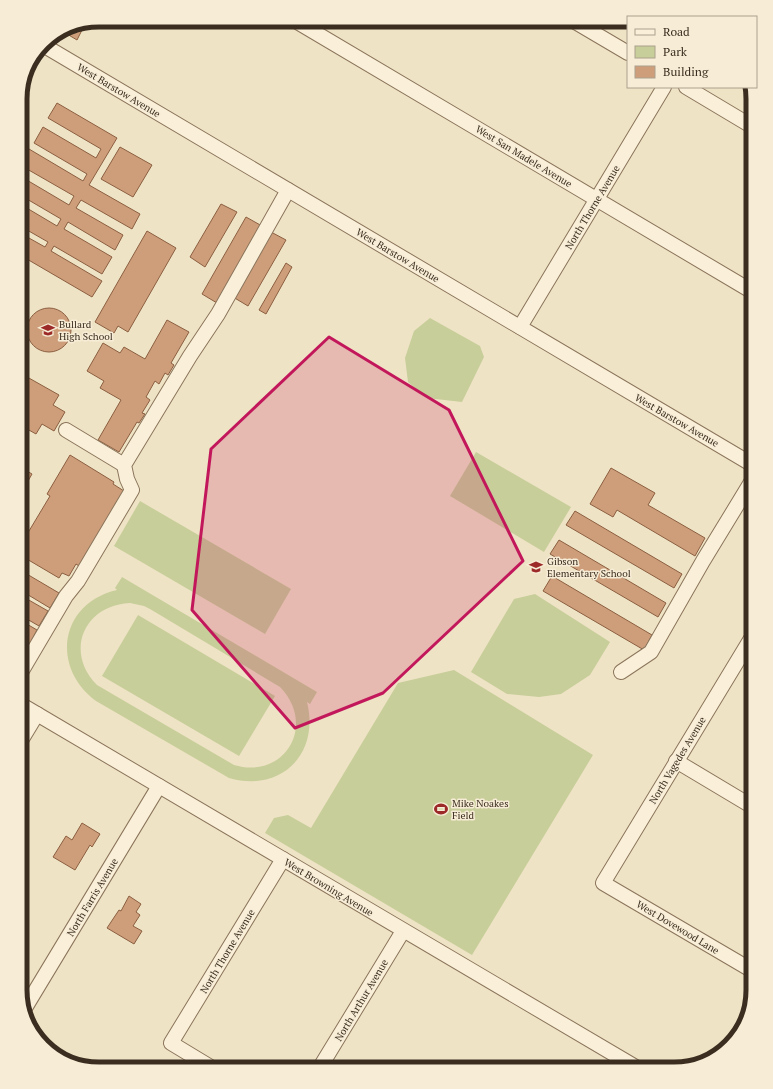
<svg xmlns="http://www.w3.org/2000/svg" width="773" height="1089" font-family="'PT Serif',serif">
	<style>
		.green { fill: #c7ce99; fill-rule: evenodd }
		.building { fill: #ce9e7b; stroke: #8b5f40 }
		.lines { fill: none; stroke-linecap: round; stroke-linejoin: round }
		.minor-casing { stroke: #8b755b; stroke-width: 16 }
		.minor { stroke: #faf0da; stroke-width: 14 }
		.marked { fill: #c2185b; fill-opacity: 0.2; stroke: #c2185b; stroke-width: 3; stroke-linejoin: round }
		.labels { text-anchor: middle; stroke-width: 3; stroke-linejoin: round; paint-order: stroke }
		.street-label { font-size: 10px; fill: #3b2d1f; stroke: #f7edd6 }
		.poi-label { font-size: 10px; fill: #3b2d1f; stroke: #f7edd6; text-anchor: start }
		.rim { fill: none; stroke: #3b2d1f; stroke-width: 5 }
	</style>
	<rect width="100%" height="100%" fill="#efe3c6"/>
	<g class="green">
		<polygon points="430,318 480,346 484,357 462,402 427,398 408,382 405,358 414,331"/>
		<polygon points="476,452 571,507 544,552 450,496"/>
		<polygon points="140,501 291,589 265,634 114,546"/>
		<path d="M122,577l195,115 -7,12 -3,-2c13,52 -26,91 -78,76l-133,-77c-46,-34 -36,-98 21,-111l-2,-2zM130,603l14,3 6,3 130,78c37,38 5,93 -46,78l-137,-80c-33,-33 -13,-80 33,-82z"/>
		<polygon points="535,594 610,642 590,675 561,694 539,697 507,694 471,672 514,599"/>
		<polygon points="138,615 275,696 239,756 102,676"/>
		<polygon points="454,670 593,755 472,955 265,833 274,818 288,815 311,828 398,683"/>
	</g>
	<g class="building">
		<polygon points="86,22 77,40 62,31 69,26"/>
		<polygon points="57,103 117,138 89,185 140,214 132,229 81,200 76,208 123,235 115,250 68,222 64,229 112,257 102,274 54,246 51,251 102,281 92,297 20,255 20,233 45,247 48,242 20,226 20,204 57,226 61,219 20,195 20,176 69,205 74,196 20,165 29,149 83,181 87,174 34,143 43,127 96,158 101,149 48,118"/>
		<polygon points="120,147 152,165 133,197 101,179"/>
		<polygon points="221,204 237,212 205,267 190,257"/>
		<polygon points="246,217 262,226 217,303 202,294"/>
		<polygon points="147,231 176,248 128,332 118,326 114,333 95,322"/>
		<polygon points="271,232 286,240 248,306 233,297"/>
		<polygon points="286,263 292,267 266,314 259,310"/>
		<circle cx="49" cy="330" r="22"/>
		<polygon points="167,320 189,332 171,363 174,365 168,375 165,373 159,384 155,381 146,397 150,400 142,413 145,414 139,423 137,422 119,452 98,440 121,400 100,388 104,381 87,371 103,343 120,353 124,347 145,359"/>
		<polygon points="20,373 59,395 53,405 65,412 54,431 42,424 36,434 20,425"/>
		<polygon points="70,455 114,482 113,484 124,491 79,566 76,564 69,576 62,573 59,578 20,555 24,550 20,547 20,546 50,496 47,494"/>
		<polygon points="20,467 32,474 20,495"/>
		<polygon points="611,468 655,493 648,505 705,538 695,556 617,510 613,517 590,504"/>
		<polygon points="575,511 682,574 674,588 566,525"/>
		<polygon points="559,540 666,603 658,617 550,554"/>
		<polygon points="20,570 59,593 50,608 20,590"/>
		<polygon points="552,576 652,635 644,650 543,591"/>
		<polygon points="20,595 48,611 39,626 20,615"/>
		<polygon points="20,620 37,630 29,646 20,641"/>
		<polygon points="82,823 100,834 92,847 90,845 75,870 53,857 66,836 72,840"/>
		<polygon points="129,896 141,904 136,912 140,915 133,926 142,931 134,944 107,928 119,910 121,911"/>
	</g>
	<g class="lines">
		<g class="minor-casing">
			<g id="minor">
				<polyline points="294,20 753,292"/>
				<polyline points="572,20 628,53"/>
				<polyline points="43,45 753,465"/>
				<polyline points="686,87 753,127"/>
				<polyline points="520,327 664,87"/>
				<polyline points="66,430 124,465"/>
				<polyline points="621,672 651,652 703,561 753,479"/>
				<polyline points="20,674 66,596 78,581 132,490 127,479 124,465 190,356 218,314 288,190"/>
				<polyline points="20,704 639,1069"/>
				<polyline points="20,742 37,714"/>
				<polyline points="676,761 753,807"/>
				<polyline points="753,971 603,883 752,637 753,638"/>
				<polyline points="25,1008 159,786"/>
				<polyline points="214,1069 171,1043 283,859"/>
				<polyline points="319,1069 403,931"/>
			</g>
		</g>
		<use href="#minor" class="minor"/>
	</g>
	<path class="marked" d="M329,337l120,73 74,151 -140,132 -88,35 -103,-118 19,-161z"/>
	<defs>
		<g id="school-bare" transform="scale(1.08)"><path d="M0-5L7-2L0 1L-7-2ZM-4 1L0 2.5L4 1V4Q0 6-4 4Z" fill="#9c2a29" stroke="#f7edd6" stroke-width="2.5" paint-order="stroke"/></g>
		<g id="stadium-bare" transform="scale(1.08)"><path d="M0-5a6.5 5 0 1 0 0 10a6.5 5 0 1 0 0-10ZM-3.5-1.8h7v3.6h-7Z" fill="#9c2a29" stroke="#f7edd6" stroke-width="2.5" paint-order="stroke"/></g>
	</defs>
	<g fill-rule="evenodd">
		<use href="#school-bare" x="48" y="330"/>
		<use href="#school-bare" x="536" y="567"/>
		<use href="#stadium-bare" x="441" y="809"/>
	</g>
	<g class="labels">
		<g class="street-label">
			<text transform="translate(119 90) rotate(31)" y="4">West Barstow Avenue</text>
			<text transform="translate(524 156) rotate(31)" y="4">West San Madele Avenue</text>
			<text transform="translate(592 207) rotate(-59)" y="4">North Thorne Avenue</text>
			<text transform="translate(398 255) rotate(31)" y="4">West Barstow Avenue</text>
			<text transform="translate(677 420) rotate(30)" y="4">West Barstow Avenue</text>
			<text transform="translate(677 760) rotate(-59)" y="4">North Vagedes Avenue</text>
			<text transform="translate(329 887) rotate(31)" y="4">West Browning Avenue</text>
			<text transform="translate(92 897) rotate(-59)" y="4">North Farris Avenue</text>
			<text transform="translate(678 927) rotate(31)" y="4">West Dovewood Lane</text>
			<text transform="translate(227 951) rotate(-59)" y="4">North Thorne Avenue</text>
			<text transform="translate(361 1000) rotate(-59)" y="4">North Arthur Avenue</text>
		</g>
		<g class="poi-label">
			<text x="59" y="328">Bullard<tspan x="59" dy="12">High School</tspan></text>
			<text x="547" y="565">Gibson<tspan x="547" dy="12">Elementary School</tspan></text>
			<text x="452" y="807">Mike Noakes<tspan x="452" dy="12">Field</tspan></text>
		</g>
	</g>
	<path d="M0 0H773V1089H0ZM99 27H674A72 72 0 0 1 746 99V990A72 72 0 0 1 674 1062H99A72 72 0 0 1 27 990V99A72 72 0 0 1 99 27Z" fill="#f7edd6" fill-rule="evenodd"/>
	<path class="rim" d="M99 27H674A72 72 0 0 1 746 99V990A72 72 0 0 1 674 1062H99A72 72 0 0 1 27 990V99A72 72 0 0 1 99 27Z"/>
	<rect x="627" y="16" width="130" height="72" fill="#f7edd6" stroke="#aca08d"/>
	<rect x="635" y="29" width="20" height="6" fill="#faf0da" stroke="#aca08d"/>
	<text x="663" y="36" font-size="12" fill="#3b2d1f">Road</text>
	<rect x="635" y="46" width="20" height="12" fill="#c7ce99" stroke="#aca08d"/>
	<text x="663" y="56" font-size="12" fill="#3b2d1f">Park</text>
	<rect x="635" y="66" width="20" height="12" fill="#ce9e7b" stroke="#aca08d"/>
	<text x="663" y="76" font-size="12" fill="#3b2d1f">Building</text>
</svg>
